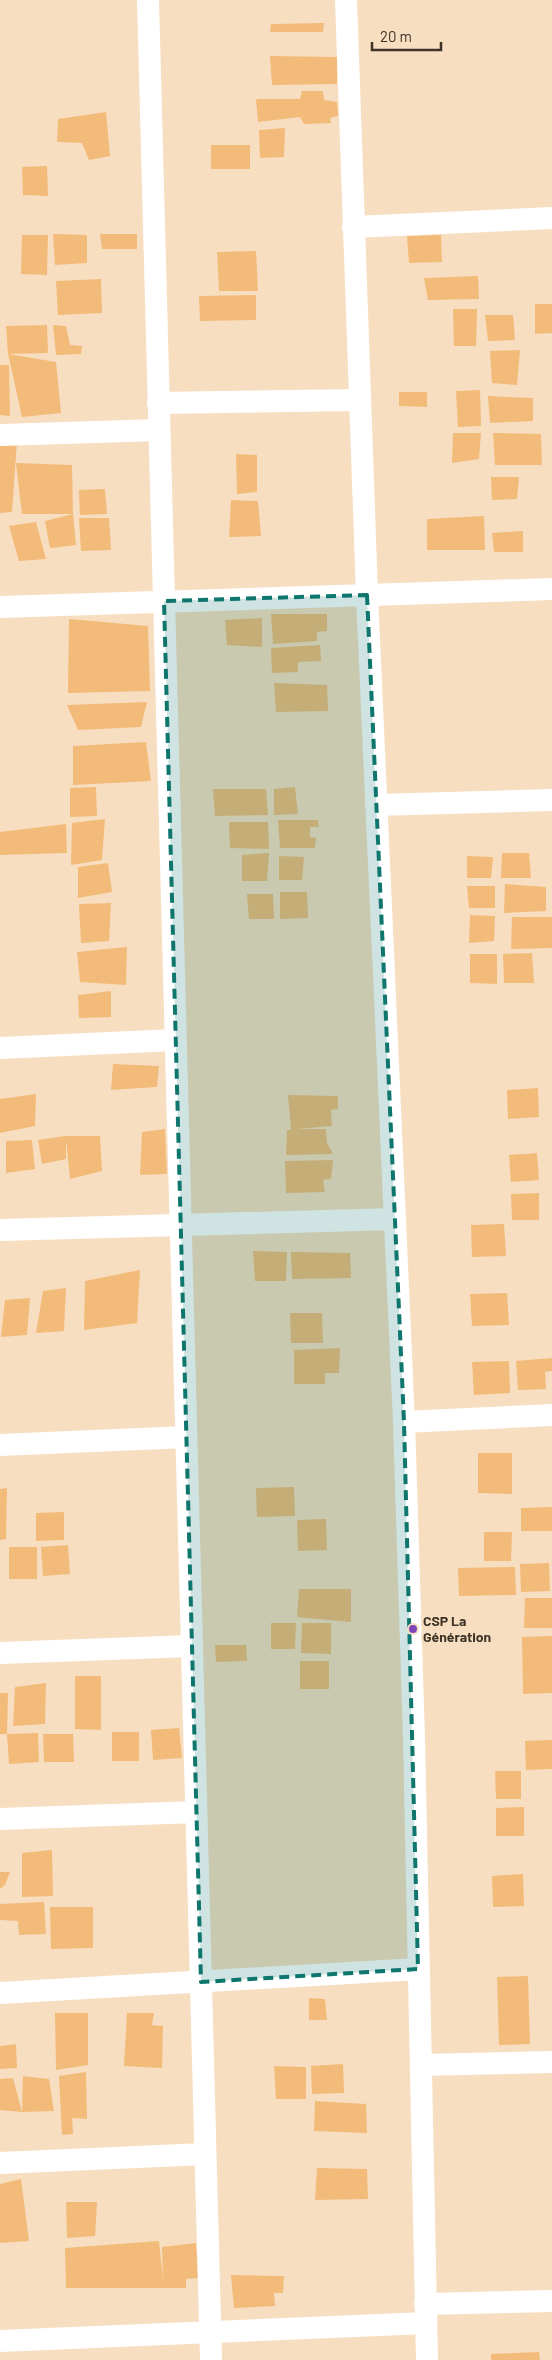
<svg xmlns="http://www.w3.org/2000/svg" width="552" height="2360" font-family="Barlow,sans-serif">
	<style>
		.building { fill: #f2bb79 }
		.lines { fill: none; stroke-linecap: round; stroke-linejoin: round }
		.minor { stroke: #fff; stroke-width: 22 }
		.marked { fill: #0f766e; fill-opacity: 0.2; stroke: #0f766e; stroke-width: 4; stroke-dasharray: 10 6; stroke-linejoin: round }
		.poi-dot { fill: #7f44ba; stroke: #f8dec1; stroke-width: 2 }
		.labels { text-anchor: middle; stroke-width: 5; stroke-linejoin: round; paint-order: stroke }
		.poi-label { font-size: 14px; font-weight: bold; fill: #3d3327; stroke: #f8dec1; text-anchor: start }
	</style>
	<rect width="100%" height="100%" fill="#f8dec1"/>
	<g class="building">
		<polygon points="324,23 323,32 270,32 271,24"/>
		<polygon points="270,56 337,57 337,84 272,85"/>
		<polygon points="302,91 323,91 324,100 337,102 338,116 330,118 331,123 304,124 300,117 258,122 256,99 300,99"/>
		<polygon points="106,112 110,156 89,160 82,143 57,142 58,119"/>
		<polygon points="285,128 284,157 260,158 259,130"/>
		<rect x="211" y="145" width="39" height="24"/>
		<polygon points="47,166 48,196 23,195 22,167"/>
		<polygon points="53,234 87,235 87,263 55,265"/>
		<polygon points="100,234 137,234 137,249 102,249"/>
		<polygon points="22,235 48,235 47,275 21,274"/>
		<polygon points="441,235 442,262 409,263 407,236"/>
		<polygon points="256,251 258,291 219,291 217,252"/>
		<polygon points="478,276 479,299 428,300 424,278"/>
		<polygon points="101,279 102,313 58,315 56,281"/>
		<polygon points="256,295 256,320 200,321 199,296"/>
		<polygon points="535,304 552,304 552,333 535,334"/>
		<polygon points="453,309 477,309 476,346 454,346"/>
		<polygon points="485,315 513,315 515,340 488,341"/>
		<polygon points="47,325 48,353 8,354 6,326"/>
		<polygon points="53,325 66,326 70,345 82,346 81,354 56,355"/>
		<polygon points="520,350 517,385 492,383 490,351"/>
		<polygon points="8,354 56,362 61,413 22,417"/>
		<polygon points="0,365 9,365 10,416 0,415"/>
		<polygon points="480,390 481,426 458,427 456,391"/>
		<polygon points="399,392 427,392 427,407 399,406"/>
		<polygon points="488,396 533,398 533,421 490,423"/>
		<polygon points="453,433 481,433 479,459 452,463"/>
		<polygon points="493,433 541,434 542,465 495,465"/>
		<polygon points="17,441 12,512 0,513 0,442"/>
		<polygon points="236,454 257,455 257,492 237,494"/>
		<polygon points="16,463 72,465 73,514 22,514"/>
		<polygon points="491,477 519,477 517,499 492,500"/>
		<polygon points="105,489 107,514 80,515 79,490"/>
		<polygon points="231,500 258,501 261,536 229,537"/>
		<polygon points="73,514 76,545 50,548 45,521"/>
		<polygon points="484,516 485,550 427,550 427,519"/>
		<polygon points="79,518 109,518 111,550 81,551"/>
		<polygon points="36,522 46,559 19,561 9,526"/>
		<polygon points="523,531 523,552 494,552 492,533"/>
		<polygon points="271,614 327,614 327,631 317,632 317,641 273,644"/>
		<polygon points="262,618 262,647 227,645 225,620"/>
		<polygon points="69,619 148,626 150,691 68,693"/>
		<polygon points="320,645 321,661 298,662 298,672 272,673 271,648"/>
		<polygon points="274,683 327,685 328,711 276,712"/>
		<polygon points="147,702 141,727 78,730 67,705"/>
		<polygon points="146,742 151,781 73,785 73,746"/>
		<polygon points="96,787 97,816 70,817 70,788"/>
		<polygon points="295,787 298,814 274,815 274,789"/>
		<polygon points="213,789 266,789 268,815 215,816"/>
		<polygon points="105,819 102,860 71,865 72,823"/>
		<polygon points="278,820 318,820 319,827 310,827 310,837 316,838 315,848 280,848"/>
		<polygon points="229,822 268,822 269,849 230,848"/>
		<polygon points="66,824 67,853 0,855 0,832"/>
		<polygon points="269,853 267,881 242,881 242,855"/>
		<polygon points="502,853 529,853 531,878 501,878"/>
		<polygon points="279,856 304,857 302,880 279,880"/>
		<polygon points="467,856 493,857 491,878 467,878"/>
		<polygon points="108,863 112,892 78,898 78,867"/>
		<polygon points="505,884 546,887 546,911 504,913"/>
		<polygon points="467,886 495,886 495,908 469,908"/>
		<polygon points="280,892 307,892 308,918 280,919"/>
		<polygon points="247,894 273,894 274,919 249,919"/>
		<polygon points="111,903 109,941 81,943 79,904"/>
		<polygon points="470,915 495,916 494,941 469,943"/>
		<polygon points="512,917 552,917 552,948 511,949"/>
		<polygon points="127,947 126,985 80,982 77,952"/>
		<polygon points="532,953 534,983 504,983 503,954"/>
		<polygon points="470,954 497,954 497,984 470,983"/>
		<polygon points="111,991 111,1017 79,1018 78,995"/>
		<polygon points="113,1064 159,1066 157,1087 111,1090"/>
		<polygon points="538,1088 539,1117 508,1119 507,1090"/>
		<polygon points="36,1094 35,1126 0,1133 0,1099"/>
		<polygon points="288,1095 338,1096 338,1109 331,1110 332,1126 297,1129 326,1129 327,1143 333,1154 286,1155 287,1130 291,1130"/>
		<polygon points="165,1129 167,1174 140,1175 142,1132"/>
		<polygon points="65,1136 100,1136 102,1171 70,1179 66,1139 66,1159 42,1164 38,1140"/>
		<polygon points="32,1140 35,1169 6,1173 6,1141"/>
		<polygon points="537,1153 539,1180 511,1182 509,1155"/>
		<polygon points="333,1160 331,1179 323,1180 325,1192 286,1193 285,1161"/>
		<polygon points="539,1193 539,1220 512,1220 511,1194"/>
		<polygon points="504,1224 506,1256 472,1257 471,1225"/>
		<polygon points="253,1251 287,1252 286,1281 255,1281"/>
		<polygon points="291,1252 350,1253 351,1278 292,1279"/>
		<polygon points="140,1270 137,1323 84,1330 85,1281"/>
		<polygon points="66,1288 64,1331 36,1333 43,1291"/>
		<polygon points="507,1293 509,1325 472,1326 470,1294"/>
		<polygon points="30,1298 27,1335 1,1337 5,1300"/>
		<polygon points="290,1313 322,1313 323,1343 291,1343"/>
		<polygon points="340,1348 339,1373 325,1373 325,1384 294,1384 294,1350"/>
		<polygon points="552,1358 552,1371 545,1372 546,1389 518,1390 516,1361"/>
		<polygon points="509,1361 510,1393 474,1395 472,1362"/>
		<polygon points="478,1453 512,1453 512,1494 478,1493"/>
		<polygon points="294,1487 295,1516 257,1517 256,1488"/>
		<polygon points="7,1488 6,1539 0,1540 0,1489"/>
		<polygon points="552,1507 552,1531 521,1531 521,1508"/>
		<polygon points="64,1512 64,1540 36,1541 36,1513"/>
		<polygon points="326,1519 327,1550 298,1551 297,1520"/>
		<polygon points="484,1532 512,1532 511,1561 484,1561"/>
		<polygon points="68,1545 70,1574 43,1576 41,1547"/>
		<rect x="9" y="1547" width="28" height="32"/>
		<polygon points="549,1563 550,1591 521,1592 520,1564"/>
		<polygon points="515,1567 516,1595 459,1596 458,1568"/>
		<polygon points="299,1589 351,1589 351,1622 297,1617"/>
		<polygon points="525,1598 552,1598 552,1628 524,1628"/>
		<polygon points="271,1623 296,1623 295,1649 271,1649"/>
		<polygon points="302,1623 331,1623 331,1654 301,1653"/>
		<polygon points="552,1636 552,1693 523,1694 522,1637"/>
		<polygon points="215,1645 246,1645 247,1661 216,1662"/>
		<rect x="300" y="1661" width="29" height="28"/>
		<polygon points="75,1676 101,1676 101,1730 75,1729"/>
		<polygon points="46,1683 45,1724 13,1726 15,1687"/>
		<polygon points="0,1693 8,1693 7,1734 38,1733 39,1762 9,1764 7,1734 0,1734"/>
		<polygon points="179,1728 182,1758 153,1760 151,1730"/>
		<rect x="112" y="1732" width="27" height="29"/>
		<polygon points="43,1734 73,1734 74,1762 44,1762"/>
		<polygon points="552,1740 552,1769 526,1770 525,1741"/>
		<polygon points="495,1771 521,1771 521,1799 496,1799"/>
		<polygon points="524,1807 524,1836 496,1836 496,1808"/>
		<polygon points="52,1850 53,1896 22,1897 22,1853"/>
		<polygon points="0,1872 10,1872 5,1885 0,1889"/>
		<polygon points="523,1874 524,1906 493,1907 492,1876"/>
		<polygon points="44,1902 46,1934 19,1935 18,1921 0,1920 0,1904"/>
		<polygon points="50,1907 93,1907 93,1948 51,1949"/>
		<polygon points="528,1976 530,2044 499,2045 497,1977"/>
		<polygon points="309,1998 325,1999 327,2020 309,2020"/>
		<polygon points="55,2013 88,2013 88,2065 56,2070"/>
		<polygon points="127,2013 154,2013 152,2025 163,2026 162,2068 124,2066"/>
		<polygon points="16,2044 17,2068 0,2069 0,2046"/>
		<polygon points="343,2064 344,2093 312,2094 311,2066"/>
		<polygon points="274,2066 306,2067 306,2099 276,2099"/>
		<polygon points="86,2072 87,2119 72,2118 73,2134 62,2135 59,2076"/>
		<polygon points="23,2076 49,2079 54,2111 22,2112"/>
		<polygon points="13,2078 22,2112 0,2110 0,2079"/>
		<polygon points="315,2101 366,2104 367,2133 314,2131"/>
		<polygon points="317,2168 367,2169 368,2199 315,2200"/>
		<polygon points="21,2179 29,2241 0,2243 0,2184"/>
		<polygon points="66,2202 97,2202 95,2236 67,2238"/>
		<polygon points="159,2241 163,2280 162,2247 196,2243 198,2278 186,2279 186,2288 66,2288 65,2248"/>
		<polygon points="231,2275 284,2276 283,2293 274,2293 275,2306 234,2308"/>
		<polygon points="539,2352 540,2360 491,2360 491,2354"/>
	</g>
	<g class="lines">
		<g class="minor">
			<polyline points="148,0 211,2360"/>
			<polyline points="346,0 367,595 404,1422 414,1737 427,2360"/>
			<polyline points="353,227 552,218"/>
			<polyline points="158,403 359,400"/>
			<polyline points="0,435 159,430"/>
			<polyline points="0,607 552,589"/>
			<polyline points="376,805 552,800"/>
			<polyline points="0,1048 175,1040"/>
			<polyline points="0,1230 395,1219"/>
			<polyline points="404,1422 552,1415"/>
			<polyline points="0,1445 186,1437"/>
			<polyline points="0,1653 191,1646"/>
			<polyline points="0,1819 196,1812"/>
			<polyline points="0,1993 418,1969"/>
			<polyline points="421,2065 552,2062"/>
			<polyline points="0,2163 205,2154"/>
			<polyline points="425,2304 552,2301"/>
			<polyline points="0,2341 426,2323"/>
		</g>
	</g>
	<path class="marked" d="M367,595l37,827 14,547 -217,13 -37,-1381z"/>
	<circle class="poi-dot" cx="413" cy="1629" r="5"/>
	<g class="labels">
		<g class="poi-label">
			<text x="423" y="1626">CSP La<tspan x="423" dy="16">Génération</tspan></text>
		</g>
	</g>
	<path d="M372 42v8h69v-8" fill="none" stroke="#3d3327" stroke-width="2.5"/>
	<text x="380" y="42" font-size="15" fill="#3d3327" stroke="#f8dec1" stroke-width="4" paint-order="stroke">20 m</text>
</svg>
